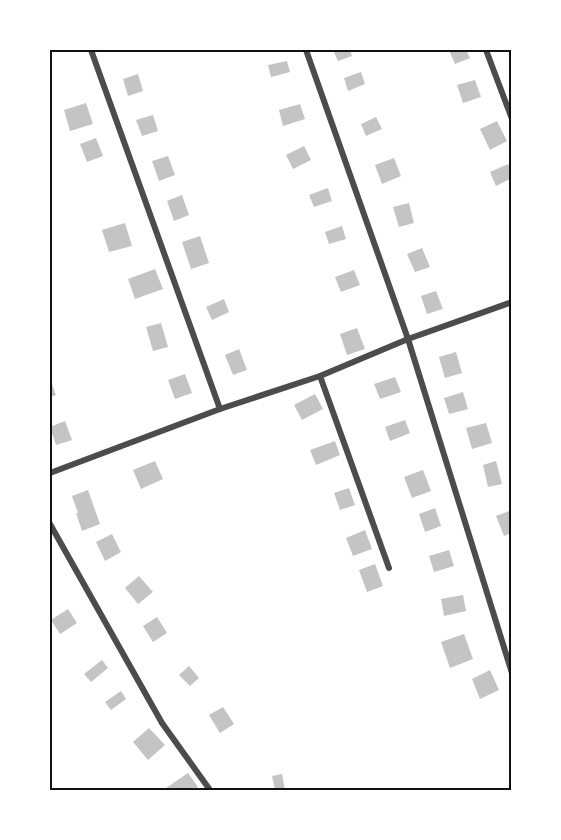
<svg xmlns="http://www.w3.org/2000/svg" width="561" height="840" font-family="'Open Sans',sans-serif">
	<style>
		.building { fill: #c4c4c4 }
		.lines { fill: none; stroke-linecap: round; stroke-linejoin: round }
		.minor { stroke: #4c4c4c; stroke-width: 6 }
		.neatline { fill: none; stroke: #111; stroke-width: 2 }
	</style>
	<rect width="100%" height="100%" fill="#fff"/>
	<g class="building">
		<polygon points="333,50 350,50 352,56 338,61"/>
		<polygon points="449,50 466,50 470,58 455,64"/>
		<polygon points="287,61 290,72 271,77 268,65"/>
		<polygon points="361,72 365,84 348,91 344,78"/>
		<polygon points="138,74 143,91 128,96 123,79"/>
		<polygon points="475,80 481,97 463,103 457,85"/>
		<polygon points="86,103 93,124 70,131 64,110"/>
		<polygon points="300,104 305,119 283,126 279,110"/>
		<polygon points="153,115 158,131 142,136 136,120"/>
		<polygon points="376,117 382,129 366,136 361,124"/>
		<polygon points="497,121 507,141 490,150 480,129"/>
		<polygon points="96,138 103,156 87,162 80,144"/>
		<polygon points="304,146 311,160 293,169 286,155"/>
		<polygon points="168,156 175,175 159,181 152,161"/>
		<polygon points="394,158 401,176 382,184 375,165"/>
		<polygon points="508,164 512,172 512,178 496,186 490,172"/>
		<polygon points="328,188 332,201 314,207 309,195"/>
		<polygon points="182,195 189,215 174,221 167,201"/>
		<polygon points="409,203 414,223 399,227 393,207"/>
		<polygon points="125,223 132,246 109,252 102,230"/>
		<polygon points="342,226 346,239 329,244 325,232"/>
		<polygon points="200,236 209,263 191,269 182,242"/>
		<polygon points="422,248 430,267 415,272 407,254"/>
		<polygon points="155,269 163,289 135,299 128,279"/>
		<polygon points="354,270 360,285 341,292 335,277"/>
		<polygon points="436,291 443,309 427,314 421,296"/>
		<polygon points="224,299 229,312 212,320 206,307"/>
		<polygon points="161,323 168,347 153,351 146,327"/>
		<polygon points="357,328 365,349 347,355 340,334"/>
		<polygon points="239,349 247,370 233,375 225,355"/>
		<polygon points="456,352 462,373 445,378 439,357"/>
		<polygon points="185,374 192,393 175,399 168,380"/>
		<polygon points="395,377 401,392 380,399 374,384"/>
		<polygon points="50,379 56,395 50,397"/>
		<polygon points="463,392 468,409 449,414 444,398"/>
		<polygon points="315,394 323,409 302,420 294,405"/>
		<polygon points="405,420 410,433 390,441 385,427"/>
		<polygon points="65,421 72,440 56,445 50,427"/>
		<polygon points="486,423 492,443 472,449 466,428"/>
		<polygon points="335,441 340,455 316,465 310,450"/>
		<polygon points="155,461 163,479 141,489 133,470"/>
		<polygon points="496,461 502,484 488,487 483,465"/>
		<polygon points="423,470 431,491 412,498 404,477"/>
		<polygon points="349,488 355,505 340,510 334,493"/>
		<polygon points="88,490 100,524 82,531 76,513 78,513 72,496"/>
		<polygon points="435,508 441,526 425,532 419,514"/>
		<polygon points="512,510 512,533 504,536 496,516"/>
		<polygon points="365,530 372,549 353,556 346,538"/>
		<polygon points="112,534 121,552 105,561 96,542"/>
		<polygon points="449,550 454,566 434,572 429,556"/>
		<polygon points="375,564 383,586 367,592 359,570"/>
		<polygon points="139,576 153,592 138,604 125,588"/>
		<polygon points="463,595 466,611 444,616 441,599"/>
		<polygon points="68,609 77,623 60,634 51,620"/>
		<polygon points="157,617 167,633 153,642 143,626"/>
		<polygon points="464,634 473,659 450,668 441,642"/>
		<polygon points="102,660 108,668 91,682 84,674"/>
		<polygon points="189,666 199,678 190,686 179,675"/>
		<polygon points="490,670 499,690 480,699 472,679"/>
		<polygon points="121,691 126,699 111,710 105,702"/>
		<polygon points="223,707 234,724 220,733 209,715"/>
		<polygon points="149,728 165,745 148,760 133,742"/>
		<polygon points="188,773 198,787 193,790 168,790 166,788"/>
		<polygon points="282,774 285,790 275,790 272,776"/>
	</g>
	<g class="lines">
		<g class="minor">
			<polyline points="91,50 220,409"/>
			<polyline points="306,50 408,339 512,673"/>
			<polyline points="486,50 512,119"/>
			<polyline points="320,376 389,568"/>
			<polyline points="50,473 220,409 320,376 408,339 512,302"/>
			<polyline points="50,524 162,723 210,790"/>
		</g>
	</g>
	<rect width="561" height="840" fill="none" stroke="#ffffff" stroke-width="102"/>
	<rect x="51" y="51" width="459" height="738" class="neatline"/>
</svg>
